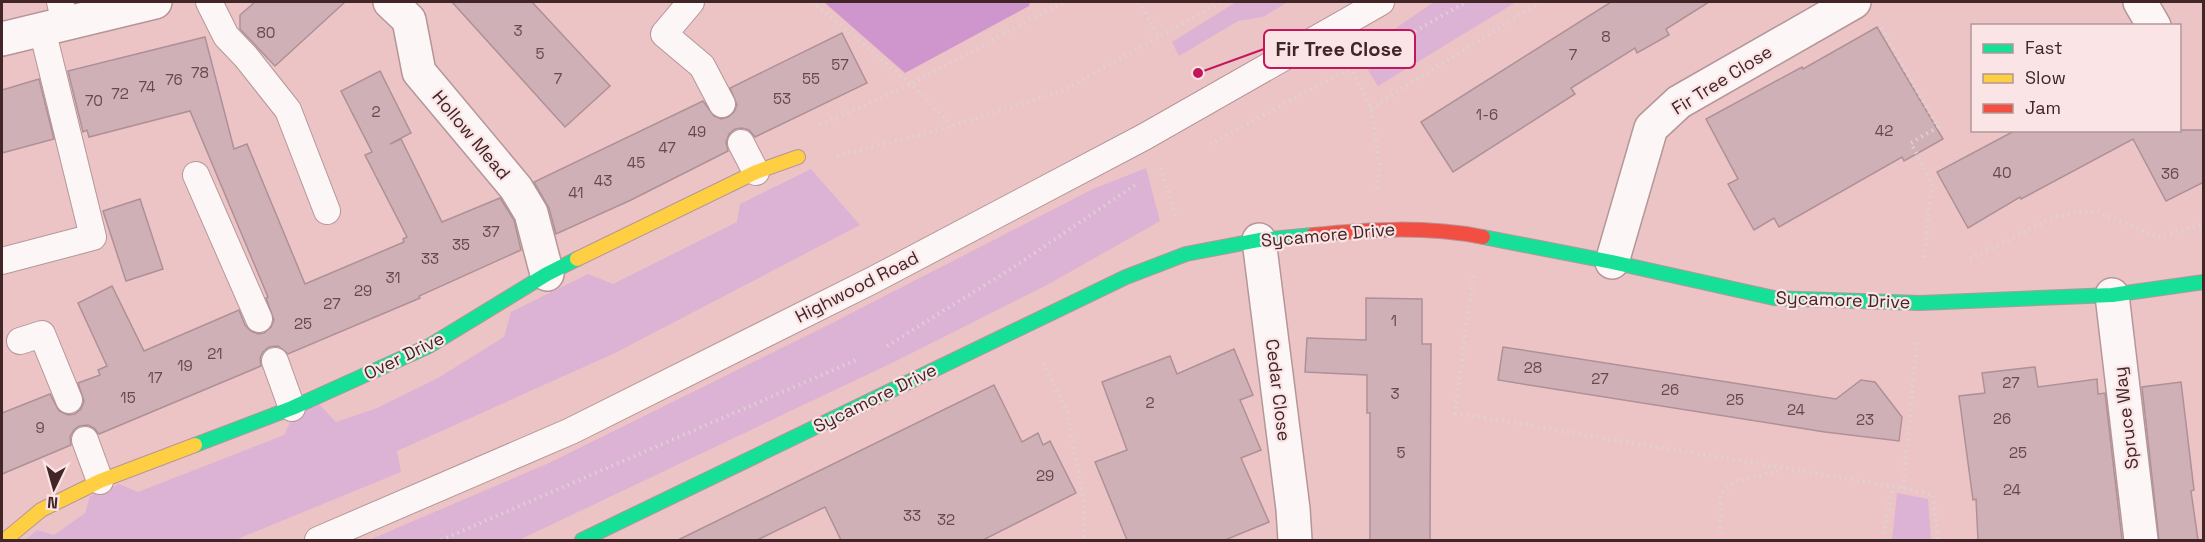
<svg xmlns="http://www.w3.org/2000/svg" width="2205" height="542" font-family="'Space Grotesk',sans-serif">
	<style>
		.green { fill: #dcb2d5 }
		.forest { fill: #ce96cd }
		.building { fill: #cfb0b6; stroke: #ae9096; stroke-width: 1.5 }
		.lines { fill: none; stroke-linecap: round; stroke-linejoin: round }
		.lane-casing { stroke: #b59698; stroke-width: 28 }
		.street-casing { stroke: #b59698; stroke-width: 36 }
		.fast-casing { stroke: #b59698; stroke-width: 16 }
		.slow-casing { stroke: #b59698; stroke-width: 16 }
		.jam-casing { stroke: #b59698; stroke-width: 16 }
		.path { stroke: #dfd2d3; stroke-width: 4; stroke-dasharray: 1.5 4.5; stroke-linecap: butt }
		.lane { stroke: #fcf6f6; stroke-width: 26 }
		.street { stroke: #fcf6f6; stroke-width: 33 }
		.fast { stroke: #16e098; stroke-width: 14 }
		.slow { stroke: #ffcf43; stroke-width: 14 }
		.jam { stroke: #f24e42; stroke-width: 14 }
		.labels { text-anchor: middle; stroke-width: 4.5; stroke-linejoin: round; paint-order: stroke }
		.number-label { font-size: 15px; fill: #66494c }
		.street-label { font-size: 18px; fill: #412527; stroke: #fbe4e5 }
		.leader { fill: none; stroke: #c2185b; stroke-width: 2 }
		.callout-dot { fill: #c2185b; stroke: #fbe4e5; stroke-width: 2 }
		.callout { fill: #fbe4e5; stroke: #c2185b; stroke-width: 2 }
		.callout-label { font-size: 20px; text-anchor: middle; font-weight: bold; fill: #412527 }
	</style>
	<rect width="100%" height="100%" fill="#ecc4c6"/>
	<g class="green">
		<polygon points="1236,2 1288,2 1263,17 1238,21 1179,56 1172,42"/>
		<polygon points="1434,2 1516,2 1378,86 1358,54"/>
		<polygon points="1146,168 1160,221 1047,285 896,361 519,540 369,540 549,463 832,323 1093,189"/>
		<polygon points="811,169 860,225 615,353 397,451 401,472 235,540 25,540 37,530 54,535 85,513 90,496 119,484 138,492 284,435 293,416 319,404 336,422 377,408 438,378 504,337 511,312 588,274 613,284 737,222 740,204"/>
		<polygon points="1897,493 1928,499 1931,540 1892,540"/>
	</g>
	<polygon class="forest" points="824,2 1030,2 1029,6 905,73"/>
	<g class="building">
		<polygon points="255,2 345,2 275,66 240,29 240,15"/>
		<polygon points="452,2 532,2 610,86 565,127"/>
		<polygon points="1611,2 1709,2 1666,29 1669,35 1637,53 1635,48 1571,88 1575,94 1453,172 1421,122"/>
		<polygon points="1877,27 1943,139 1904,161 1902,157 1779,227 1774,218 1754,230 1728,184 1738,179 1706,119 1802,67 1803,69"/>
		<polygon points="842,33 867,83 755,137 749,130 742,128 735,129 729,134 726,142 728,151 631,200 556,234 549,208 534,182 703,101 714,116 721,119 728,117 734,112 737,105 730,88"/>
		<polygon points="205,37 234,149 247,144 305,284 404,242 403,239 407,237 365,155 372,152 341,91 380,71 411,133 390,144 401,139 442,222 500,198 514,220 521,250 419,296 420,298 288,354 278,346 269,347 263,352 260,358 261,366 99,434 94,428 88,425 79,426 74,430 70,437 71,445 2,474 2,413 50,394 59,411 68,415 75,414 81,409 84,401 78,383 100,375 98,370 107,366 78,303 112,286 144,351 239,310 245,325 251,331 258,334 264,333 271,327 274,320 266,298 268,297 190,111 89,137 87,130 83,132 68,71"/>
		<polygon points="39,79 54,139 2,153 2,90"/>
		<polygon points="2016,130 2204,130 2204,182 2166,201 2133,139 2021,199 2020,197 1968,228 1937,172"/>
		<polygon points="140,199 163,269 126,281 103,211"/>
		<polygon points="1366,298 1422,299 1422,344 1431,344 1430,540 1370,540 1370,413 1367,413 1367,375 1305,372 1307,338 1366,340"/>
		<polygon points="1503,347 1836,399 1861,380 1875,382 1902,417 1899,441 1825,432 1498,380"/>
		<polygon points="1234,349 1253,395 1240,400 1261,450 1241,458 1269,522 1225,540 1127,540 1095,462 1127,450 1102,382 1170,356 1177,374"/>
		<polygon points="2035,367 2038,387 2097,379 2098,394 2105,393 2122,540 1978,540 1976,499 1973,500 1959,396 1985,393 1982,373"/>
		<polygon points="2181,382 2194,490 2191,491 2198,540 2159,540 2142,387"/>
		<polygon points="994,385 1022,442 1038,433 1043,445 1050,441 1076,493 983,540 841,540 825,507 757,540 678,540"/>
	</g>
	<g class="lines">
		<g class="lane-casing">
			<g id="lane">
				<polyline points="60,2 65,22"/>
				<polyline points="209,2 226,36 246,57 288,110 327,211"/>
				<polyline points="691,2 664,34 702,66 722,104"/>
				<polyline points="741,143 756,172"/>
				<polyline points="196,175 259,319"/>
				<polyline points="2,261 93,237 42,29"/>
				<polyline points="20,341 42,334 69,400"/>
				<polyline points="275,361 292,408"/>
				<polyline points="85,440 100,481"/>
				<polyline points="318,540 571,431 873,280 1144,137 1381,2"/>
			</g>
		</g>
		<g class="street-casing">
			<g id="street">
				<polyline points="390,2 409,20 419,72 516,188 531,213 547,274"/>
				<polyline points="2140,2 2154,26"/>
				<polyline points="2,39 155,2"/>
				<polyline points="1259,240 1293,509 1295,540"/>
				<polyline points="1612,262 1651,128 1679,102 1854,2"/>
				<polyline points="2112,295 2141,540"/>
			</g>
		</g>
		<g class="fast-casing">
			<g id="fast">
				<polyline points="1483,237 1612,262 1774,298 1920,303 2112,295 2204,282"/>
				<polyline points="195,445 292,408 429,346 547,274 577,259"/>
				<polyline points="582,540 1126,277 1186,254 1259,240 1313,235"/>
			</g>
		</g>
		<g class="slow-casing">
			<g id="slow">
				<polyline points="577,259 756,172 798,157"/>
				<polyline points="5,540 41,510 100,481 195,445"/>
			</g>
		</g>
		<g class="jam-casing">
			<path id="jam" d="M1313,235c57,-6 114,-9 170,2"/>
		</g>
		<g class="path">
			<polyline points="812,2 911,84 952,126"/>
			<polyline points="1139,2 1159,37"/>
			<polyline points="2200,2 2204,7"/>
			<polyline points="1881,28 1938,127 1911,143 1932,183 1924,261"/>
			<polyline points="1350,67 1371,108 1380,168 1376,191"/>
			<polyline points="1371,108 1540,2"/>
			<polyline points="820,125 911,84 1063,2"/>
			<polyline points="1210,144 1351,68 1466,2"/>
			<polyline points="837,156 953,126 1064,90 1221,2"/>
			<polyline points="1161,168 1175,216"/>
			<polyline points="1970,259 2050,219 2076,212 2098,212 2158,237 2204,224"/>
			<polyline points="1473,276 1455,413 1903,488 1933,495 1938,540"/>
			<polyline points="887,346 1017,265 1135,185"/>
			<polyline points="1043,363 1067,412 1084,502 1084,540"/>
			<polyline points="1903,488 1917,343"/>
			<polyline points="441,540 856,360"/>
			<polyline points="1720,540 1721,494 1734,482 1781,470"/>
			<polyline points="1885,540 1885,528 1892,487"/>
		</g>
		<use href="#lane" class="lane"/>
		<use href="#street" class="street"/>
		<use href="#fast" class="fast"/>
		<use href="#slow" class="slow"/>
		<use href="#jam" class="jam"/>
	</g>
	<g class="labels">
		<g class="number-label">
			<text x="518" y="36">3</text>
			<text x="266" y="38">80</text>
			<text x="1606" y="42">8</text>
			<text x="540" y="59">5</text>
			<text x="1573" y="60">7</text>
			<text x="840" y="70">57</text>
			<text x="200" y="78">78</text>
			<text x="558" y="84">7</text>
			<text x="811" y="84">55</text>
			<text x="174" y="85">76</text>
			<text x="147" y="92">74</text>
			<text x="120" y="99">72</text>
			<text x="782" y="104">53</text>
			<text x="94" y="106">70</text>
			<text x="376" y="117">2</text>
			<text x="1487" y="120">1-6</text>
			<text x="1884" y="136">42</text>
			<text x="697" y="137">49</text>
			<text x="667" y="153">47</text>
			<text x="636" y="168">45</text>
			<text x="2002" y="178">40</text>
			<text x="2170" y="179">36</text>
			<text x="603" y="186">43</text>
			<text x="576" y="198">41</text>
			<text x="491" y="237">37</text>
			<text x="461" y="250">35</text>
			<text x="430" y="264">33</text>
			<text x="393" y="283">31</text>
			<text x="363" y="296">29</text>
			<text x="332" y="309">27</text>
			<text x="1394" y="326">1</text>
			<text x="303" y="329">25</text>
			<text x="215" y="359">21</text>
			<text x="185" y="371">19</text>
			<text x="1533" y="373">28</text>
			<text x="155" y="383">17</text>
			<text x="1600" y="384">27</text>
			<text x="2011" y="388">27</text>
			<text x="1670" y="395">26</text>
			<text x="1395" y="399">3</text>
			<text x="128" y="403">15</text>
			<text x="1735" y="405">25</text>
			<text x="1150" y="408">2</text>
			<text x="1796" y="415">24</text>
			<text x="2002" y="424">26</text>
			<text x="1865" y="425">23</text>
			<text x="40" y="433">9</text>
			<text x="1401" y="458">5</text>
			<text x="2018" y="458">25</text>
			<text x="1045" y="481">29</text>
			<text x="2012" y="495">24</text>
			<text x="912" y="521">33</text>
			<text x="946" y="525">32</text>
		</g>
		<g class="street-label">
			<text transform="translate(1722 80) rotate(-32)" y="6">Fir Tree Close</text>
			<text transform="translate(471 135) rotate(50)" y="6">Hollow Mead</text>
			<text transform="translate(1328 235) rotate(-5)" y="6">Sycamore Drive</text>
			<text transform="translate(857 287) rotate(-27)" y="6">Highwood Road</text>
			<text transform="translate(1843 300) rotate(2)" y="6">Sycamore Drive</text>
			<text transform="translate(404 356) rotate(-26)" y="6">Over Drive</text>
			<text transform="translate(1278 390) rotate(83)" y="6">Cedar Close</text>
			<text transform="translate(875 398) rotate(-26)" y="6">Sycamore Drive</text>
			<text transform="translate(2126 418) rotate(-97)" y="6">Spruce Way</text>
		</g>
	</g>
	<path class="leader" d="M1198 73L1264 49"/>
	<circle class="callout-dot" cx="1198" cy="73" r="6"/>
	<rect class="callout" x="1264" y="30" width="151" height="38" rx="6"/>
	<g class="callout-label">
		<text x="1339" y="56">Fir Tree Close</text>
	</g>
	<rect width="2205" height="542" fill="none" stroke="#412527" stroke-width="6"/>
	<rect x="1971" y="24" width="210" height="108" fill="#fbe4e5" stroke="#b19899" stroke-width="1.5"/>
	<rect x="1983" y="44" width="30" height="9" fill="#16e098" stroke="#b19899" stroke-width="1.5"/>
	<text x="2025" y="54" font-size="18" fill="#412527">Fast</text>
	<rect x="1983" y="74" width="30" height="9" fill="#ffcf43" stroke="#b19899" stroke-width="1.5"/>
	<text x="2025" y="84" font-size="18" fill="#412527">Slow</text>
	<rect x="1983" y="104" width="30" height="9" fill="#f24e42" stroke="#b19899" stroke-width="1.5"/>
	<text x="2025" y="114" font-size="18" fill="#412527">Jam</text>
	<g transform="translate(54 488) rotate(185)" stroke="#fbe4e5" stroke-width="4.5" paint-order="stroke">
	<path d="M0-4.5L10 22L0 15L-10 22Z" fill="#412527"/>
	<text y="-9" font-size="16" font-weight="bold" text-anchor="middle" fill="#412527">N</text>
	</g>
</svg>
